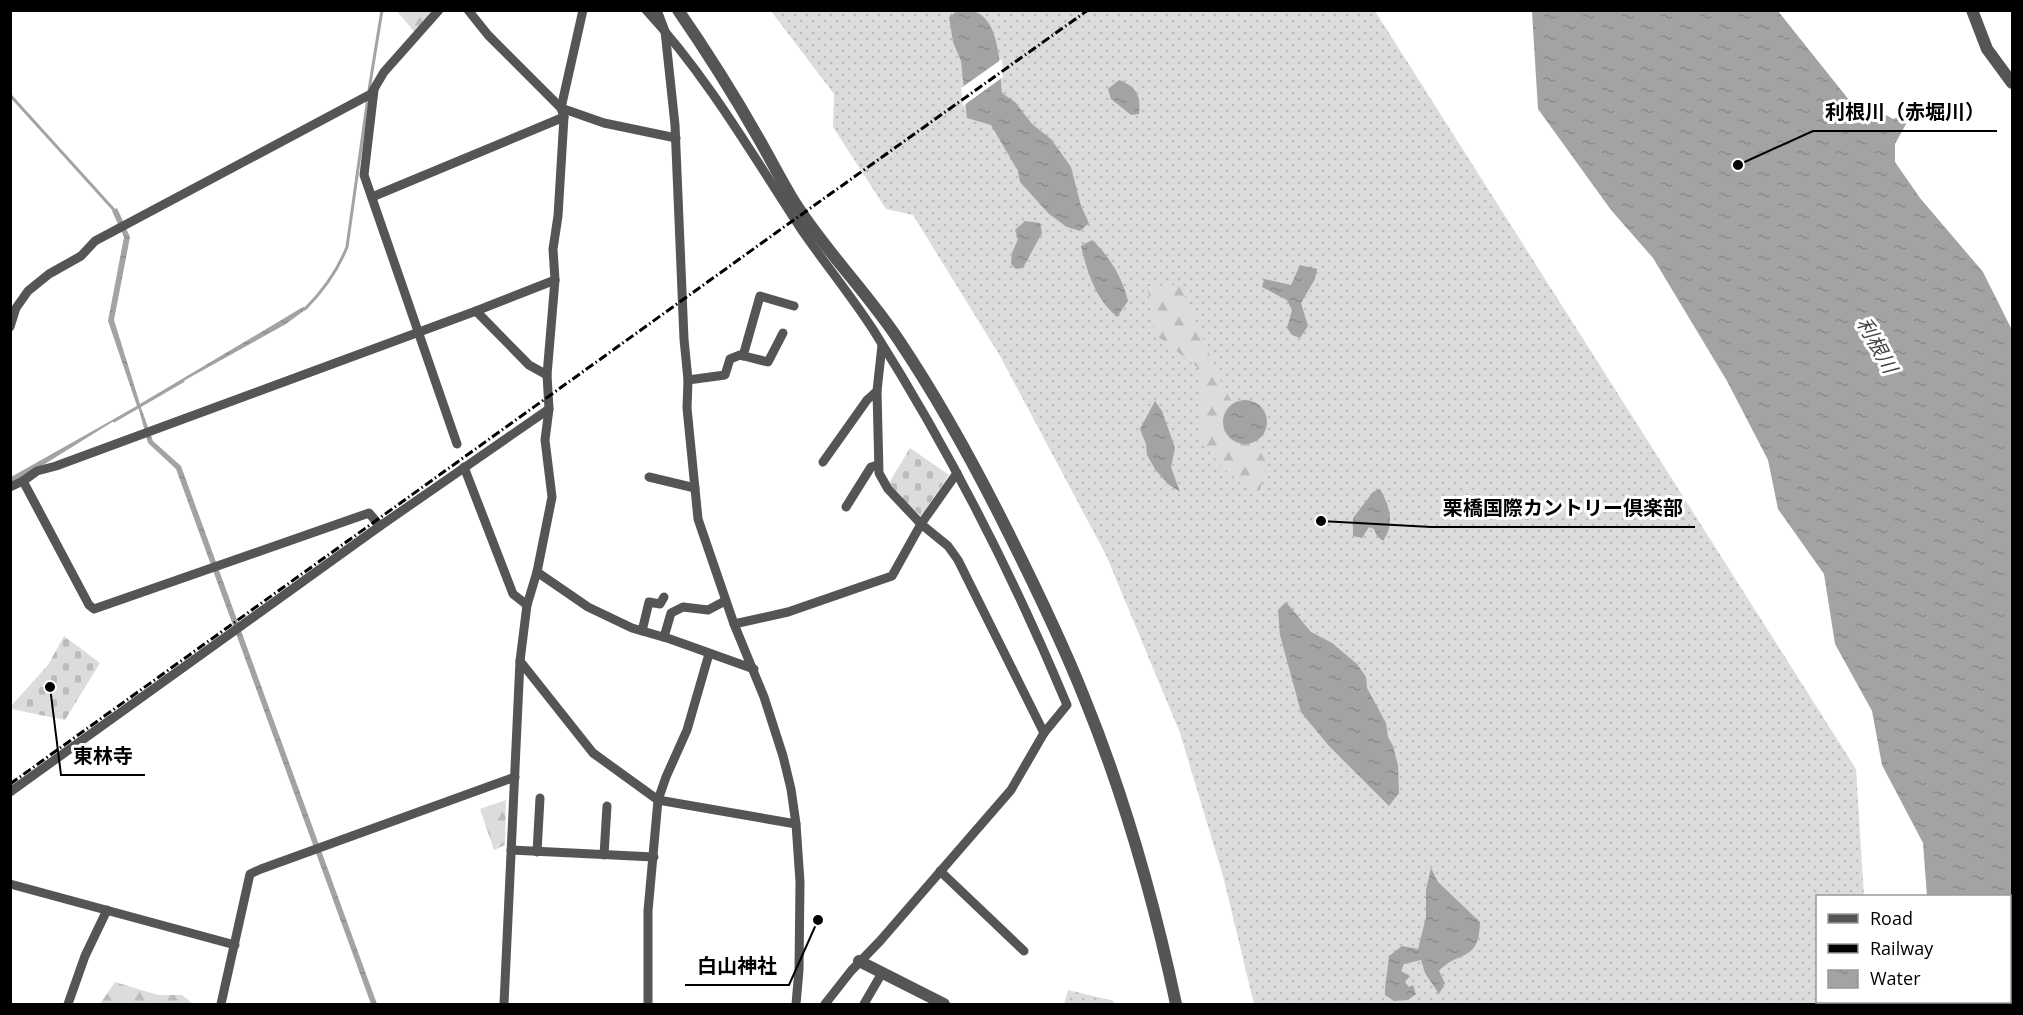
<svg xmlns="http://www.w3.org/2000/svg" width="2023" height="1015" font-family="'Open Sans','Noto Sans JP',sans-serif">
	<style>
		.grass { fill: url(#grass-dots) }
		.forest { fill: url(#forest-firs) }
		.cemetery { fill: url(#cemetery-stones) }
		.water { fill: url(#water-ripples) }
		.pier { fill: #fff }
		.lines { fill: none; stroke-linecap: round; stroke-linejoin: round }
		.stream { stroke: #a3a3a3; stroke-width: 3 }
		.minor { stroke: #555; stroke-width: 9 }
		.tertiary { stroke: #555; stroke-width: 12 }
		.rail { stroke: #000; stroke-width: 3; stroke-dasharray: 9 3 1.5 3; stroke-linecap: butt }
		.labels { text-anchor: middle; stroke-width: 6; stroke-linejoin: round; paint-order: stroke }
		.water-label { font-size: 20px; font-style: italic; fill: #444; stroke: #fff }
		.leader { fill: none; stroke: #000; stroke-width: 2 }
		.callout-dot { fill: #000; stroke: #fff; stroke-width: 2 }
		.callout-label { font-size: 20px; text-anchor: middle; font-weight: bold; fill: #000; stroke: #fff; stroke-width: 6; stroke-linejoin: round; paint-order: stroke }
	</style>
	<defs>
		<pattern id="grass-dots" width="8" height="8" patternUnits="userSpaceOnUse" patternTransform="scale(1.5)"><rect width="8" height="8" fill="#dcdcdc"/><path d="M2 2h.1M6 6h.1" fill="none" stroke="#bbb" stroke-width="1.8" stroke-linecap="round"/></pattern>
		<pattern id="forest-firs" width="22" height="20" patternUnits="userSpaceOnUse" patternTransform="scale(1.5)"><rect width="22" height="20" fill="#dcdcdc"/><path d="M5 1l3.5 6h-7zM16 11l3.5 6h-7z" fill="#bbb"/></pattern>
		<pattern id="cemetery-stones" width="16" height="16" patternUnits="userSpaceOnUse" patternTransform="scale(1.5)"><rect width="16" height="16" fill="#dcdcdc"/><path d="M2 7V4a2 2 0 0 1 4 0v3zM10 15v-3a2 2 0 0 1 4 0v3z" fill="#bbb"/></pattern>
		<pattern id="water-ripples" width="26" height="14" patternUnits="userSpaceOnUse" patternTransform="scale(1.5)"><rect width="26" height="14" fill="#a3a3a3"/><path d="M2 4q2-2 4 0t4 0M15 11q2-2 4 0t4 0" fill="none" stroke="#8b8b8b"/></pattern>
	</defs>
	<rect width="100%" height="100%" fill="#fff"/>
	<g class="grass">
		<polygon points="771,11 1375,11 1856,769 1864,896 1818,896 1818,1002 1870,1002 1871,1004 1254,1004 1223,876 1180,733 1106,555 1000,356 913,215 886,209 833,127 834,94"/>
		<polygon points="1068,990 1114,1001 1113,1004 1064,1004"/>
	</g>
	<g class="forest">
		<polygon points="397,11 433,11 416,34"/>
		<polygon points="1180,285 1222,384 1266,462 1259,495 1224,469 1201,442 1201,370 1156,335 1147,286"/>
		<polygon points="506,800 505,845 494,850 480,809"/>
		<polygon points="115,982 158,995 182,995 191,1002 191,1004 100,1004"/>
	</g>
	<g class="cemetery">
		<polygon points="910,448 949,475 921,516 900,497 889,483"/>
		<polygon points="64,636 100,663 65,720 11,709 11,706 48,665"/>
	</g>
	<g class="water">
		<path d="M957,11c4,0 9,-1 14,0 30,4 29,60 31,82l13,9 17,22 19,15 20,28 10,39 8,17 -9,8 -13,-4 -18,-13 -29,-32 -2,-11 -27,-46 -24,-7 -6,-57 -8,-19 -4,-25z"/>
		<polygon points="1530,11 1778,11 1861,115 1878,119 1886,115 1893,119 1899,117 1906,124 1895,144 1895,162 1920,198 1983,272 2012,330 2012,1004 1928,1004 1927,1002 2010,1002 2010,896 1927,896 1923,843 1882,765 1872,711 1835,644 1824,574 1778,509 1768,460 1727,381 1653,258 1611,210 1538,109 1532,12"/>
		<path d="M1119,80c18,7 22,16 20,34l-8,1 -20,-16 -3,-10z"/>
		<polygon points="117,208 130,237 114,320 140,404 303,307 309,307 286,324 140,405 153,441 181,466 377,1004 371,1004 176,469 148,443 138,406 19,480 11,483 11,477 137,406 108,321 124,237 112,211"/>
		<polygon points="1025,221 1040,223 1042,233 1023,268 1016,269 1011,264 1012,253 1018,239 1015,230"/>
		<path d="M1092,240c18,17 30,37 36,61l-11,16c-22,-19 -29,-43 -36,-71z"/>
		<polygon points="1300,265 1317,269 1315,279 1301,303 1308,326 1300,338 1292,335 1287,328 1292,310 1287,300 1262,287 1264,279 1291,285"/>
		<circle cx="1245" cy="422" r="22"/>
		<polygon points="1155,401 1162,411 1175,448 1171,467 1180,492 1168,484 1155,469 1147,455 1146,444 1140,429"/>
		<path d="M1380,489c10,18 15,34 3,52l-6,-5 -3,-7 -5,-2 -7,11 -9,-2v-18l20,-26z"/>
		<polygon points="1286,602 1311,632 1332,643 1357,664 1366,677 1367,688 1386,723 1388,737 1393,746 1398,765 1399,793 1389,806 1329,746 1301,712 1280,635 1278,610"/>
		<path d="M1431,868l7,14 42,40c-1,41 -20,27 -41,49l6,12 -6,11 -14,-21 -4,-13 -17,4 -3,7 9,5 -5,6 4,5 4,-2 3,9 -8,6 -14,1 -9,-6c0,-14 3,-26 4,-39l13,-10 16,3 8,-32v-27z"/>
	</g>
	<polygon class="pier" points="1002,59 1003,77 963,106 961,88"/>
	<g class="lines">
		<g class="stream">
			<polyline points="369,90 382,10"/>
			<polyline points="10,95 115,211"/>
			<path d="M305,309c19,-19 32,-37 42,-62l21,-150"/>
			<polyline points="114,421 183,381"/>
		</g>
		<g class="minor">
			<polyline points="468,10 488,35 561,108 604,123 676,138"/>
			<path d="M646,10c62,67 107,146 157,222 23,33 49,65 71,99 75,119 139,244 193,374l-23,28 -33,57 -131,151 -29,30 -26,33"/>
			<polyline points="657,10 665,31 675,125 684,339 688,380 687,408 698,519 734,624 764,697 783,756 791,789 796,824 800,882 799,970 796,1004"/>
			<polyline points="374,90 364,175 457,444"/>
			<polyline points="372,197 564,117"/>
			<polyline points="476,311 529,365 547,375"/>
			<polyline points="10,327 16,308 28,291 49,274 81,256 95,241 371,94 384,72 439,10"/>
			<polyline points="882,345 877,391 879,473 888,489 921,524 957,473"/>
			<polyline points="743,356 760,296 794,306"/>
			<polyline points="688,380 725,375 730,359 740,355 768,362 783,333"/>
			<polyline points="823,462 867,400 877,391"/>
			<polyline points="464,467 513,594 527,605"/>
			<polyline points="649,477 695,488"/>
			<polyline points="23,481 89,605 94,609 369,513 380,526"/>
			<polyline points="10,487 23,481 37,471 56,466 476,311 555,280"/>
			<polyline points="846,507 871,467 878,465"/>
			<polyline points="537,572 588,607 632,628 670,639 754,669"/>
			<polyline points="734,624 788,612 892,576 921,524 948,546 958,560 1044,733"/>
			<polyline points="642,631 649,602 660,604 664,597"/>
			<polyline points="664,637 671,613 683,607 708,610 725,601"/>
			<polyline points="520,661 593,753 658,800 796,824"/>
			<polyline points="10,792 380,526 549,409"/>
			<polyline points="511,850 654,857"/>
			<polyline points="537,852 540,798"/>
			<polyline points="604,855 607,806"/>
			<polyline points="940,871 1024,951"/>
			<polyline points="10,884 235,945"/>
			<polyline points="68,1004 85,956 107,910"/>
			<polyline points="221,1004 250,874 261,869 515,777"/>
			<polyline points="504,1004 520,661 527,605 537,572 552,497 545,440 549,409 547,375 555,280 553,249 558,216 564,117 561,108 583,10"/>
			<polyline points="648,1004 648,911 658,800 666,777 687,730 709,654"/>
			<polyline points="864,1004 882,973"/>
		</g>
		<g class="tertiary">
			<path d="M678,10c29,42 56,85 81,129 12,21 23,43 36,64 31,49 73,90 105,139 40,60 74,122 106,186 28,56 55,111 78,169 40,98 70,204 92,307"/>
			<polyline points="1972,10 1987,49 2012,83"/>
			<polyline points="859,961 944,1004"/>
		</g>
		<polyline class="rail" points="10,784 777,232 1088,10"/>
	</g>
	<g class="labels">
		<g class="water-label">
			<text transform="translate(1877 345) rotate(61)" y="7">利根川</text>
		</g>
	</g>
	<path class="leader" d="M1738 165L1813 131H1997M1321 521L1431 527H1695M50 687L61 775H145M818 920L789 985H685"/>
	<g class="callout-dot">
		<circle cx="1738" cy="165" r="6"/>
		<circle cx="1321" cy="521" r="6"/>
		<circle cx="50" cy="687" r="6"/>
		<circle cx="818" cy="920" r="6"/>
	</g>
	<g class="callout-label">
		<text x="1905" y="119">利根川（赤堀川）</text>
		<text x="1563" y="515">栗橋国際カントリー倶楽部</text>
		<text x="103" y="763">東林寺</text>
		<text x="737" y="973">白山神社</text>
	</g>
	<rect width="2023" height="1015" fill="none" stroke="#000000" stroke-width="24"/>
	<rect x="1816" y="895" width="195" height="108" fill="#ffffff" stroke="#999999" stroke-width="1.5"/>
	<rect x="1828" y="914" width="30" height="9" fill="#555555" stroke="#999999" stroke-width="1.5"/>
	<text x="1870" y="925" font-size="18" fill="#000000">Road</text>
	<rect x="1828" y="944" width="30" height="9" fill="#000000" stroke="#999999" stroke-width="1.5"/>
	<text x="1870" y="955" font-size="18" fill="#000000">Railway</text>
	<rect x="1828" y="970" width="30" height="18" fill="url(#water-ripples)" stroke="#999999" stroke-width="1.5"/>
	<text x="1870" y="985" font-size="18" fill="#000000">Water</text>
</svg>
